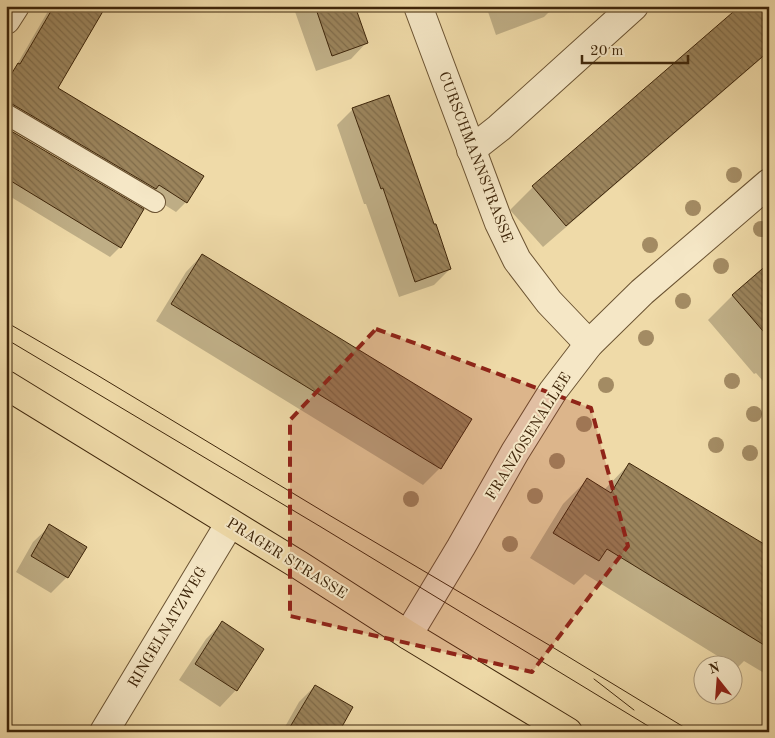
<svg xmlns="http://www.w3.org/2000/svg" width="775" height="738" font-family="'Old Standard TT',serif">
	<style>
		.shadow { fill: #0003 }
		.building { fill: url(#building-back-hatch); stroke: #3f260a }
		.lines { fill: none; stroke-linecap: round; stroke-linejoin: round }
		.lane-casing { stroke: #6b5332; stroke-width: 22 }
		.street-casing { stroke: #6b5332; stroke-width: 30 }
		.primary-casing { stroke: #3f260a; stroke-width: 30 }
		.lane { stroke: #f5e7c6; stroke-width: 20 }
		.street { stroke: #f5e7c6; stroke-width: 28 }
		.primary { stroke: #efdaa8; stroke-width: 28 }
		.tram { stroke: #3f260a; stroke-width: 1 }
		.tree { fill: #a38b63 }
		.marked { fill: #8f2418; fill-opacity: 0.2; stroke: #8f2418; stroke-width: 4; stroke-dasharray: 10 6; stroke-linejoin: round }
		.labels { text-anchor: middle; stroke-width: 4; stroke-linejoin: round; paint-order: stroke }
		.street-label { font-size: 15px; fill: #3f260a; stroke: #f5e7c6 }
	</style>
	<defs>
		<pattern id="building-back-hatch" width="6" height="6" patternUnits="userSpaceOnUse" patternTransform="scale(1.25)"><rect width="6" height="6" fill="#9b845c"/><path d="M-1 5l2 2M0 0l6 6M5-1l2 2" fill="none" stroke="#806c4a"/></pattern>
	</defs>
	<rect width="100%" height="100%" fill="#efdaa8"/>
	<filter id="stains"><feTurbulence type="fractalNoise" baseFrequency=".004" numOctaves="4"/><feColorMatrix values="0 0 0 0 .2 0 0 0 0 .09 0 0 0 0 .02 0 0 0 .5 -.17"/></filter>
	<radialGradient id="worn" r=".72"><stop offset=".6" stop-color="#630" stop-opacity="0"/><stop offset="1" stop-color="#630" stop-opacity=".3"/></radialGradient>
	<g class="shadow">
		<polygon points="51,6 104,6 56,88 186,202 176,212 149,195 6,116 6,78 15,68"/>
		<polygon points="293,6 354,6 367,42 351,59 316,71"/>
		<polygon points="486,6 555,6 544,17 496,35"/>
		<polygon points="741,6 769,6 769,52 543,247 510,210 533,187"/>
		<polygon points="353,109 450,269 434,285 399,297 366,204 364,204 337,125"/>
		<polygon points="6,129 142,210 120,247 110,257 6,194"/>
		<polygon points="202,255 470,420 440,468 423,485 156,321 186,272"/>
		<polygon points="769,265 769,388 756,373 754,374 708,320 732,296"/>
		<polygon points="629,464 769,548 769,676 744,661 737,668 585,574 574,585 530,558 563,504 587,480 604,490"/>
		<polygon points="50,526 67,577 51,593 16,572 33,542"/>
		<polygon points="222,623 263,649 236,690 220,707 179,680 206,639"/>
		<polygon points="315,686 337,732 282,732 299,702"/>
	</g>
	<g class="building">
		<polygon points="54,6 106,6 58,88 204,176 187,203 159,185 156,189 12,104 6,102 6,83 18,63 20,64"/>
		<polygon points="315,6 355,6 368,43 332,56"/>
		<polygon points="740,6 769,6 769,51 566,226 532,186"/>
		<polygon points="389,95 434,224 436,224 451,269 415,282 383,188 381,189 352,108"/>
		<polygon points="6,128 144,209 121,248 6,178"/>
		<polygon points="202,254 472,419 441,469 171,304"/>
		<polygon points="769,263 769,338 732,295"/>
		<polygon points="629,463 769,547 769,648 607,549 599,561 553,533 587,478 611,493"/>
		<polygon points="49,524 87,547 68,578 31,556"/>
		<polygon points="222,621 264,649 237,691 195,664"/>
		<polygon points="315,685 353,707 339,732 287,732"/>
	</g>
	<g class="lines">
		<g class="lane-casing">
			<polyline id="lane" points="6,114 155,202"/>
		</g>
		<g class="street-casing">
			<g id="street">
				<polyline points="418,6 499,223 517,260 549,302 589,344"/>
				<polyline points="6,20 15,6"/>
				<polyline points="471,150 499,128 634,6"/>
				<polyline points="408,635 461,547 515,452 553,391 589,344 642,292 769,183"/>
				<polyline points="104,732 230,523"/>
			</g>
		</g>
		<g class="primary-casing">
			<polyline id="primary" points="6,385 299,565 408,635 568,732"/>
		</g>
		<use href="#lane" class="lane"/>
		<use href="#street" class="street"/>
		<use href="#primary" class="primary"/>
		<g class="tram">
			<polyline points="6,322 97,375 329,515 549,645 692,732"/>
			<polyline points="6,339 321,527 658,732"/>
			<polyline points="594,679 634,710"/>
		</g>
	</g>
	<g class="tree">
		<circle cx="734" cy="175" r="8"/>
		<circle cx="693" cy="208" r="8"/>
		<circle cx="761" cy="229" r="8"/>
		<circle cx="650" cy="245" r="8"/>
		<circle cx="721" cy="266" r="8"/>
		<circle cx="683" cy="301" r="8"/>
		<circle cx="646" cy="338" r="8"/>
		<circle cx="732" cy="381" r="8"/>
		<circle cx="606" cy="385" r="8"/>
		<circle cx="754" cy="414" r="8"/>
		<circle cx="584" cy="424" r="8"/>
		<circle cx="716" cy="445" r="8"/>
		<circle cx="750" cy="453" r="8"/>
		<circle cx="557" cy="461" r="8"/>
		<circle cx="535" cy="496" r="8"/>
		<circle cx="411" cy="499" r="8"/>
		<circle cx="510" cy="544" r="8"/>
	</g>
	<path class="marked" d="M376,329l215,79 37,138 -96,126 -242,-56v-196z"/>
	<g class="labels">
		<g class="street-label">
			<text transform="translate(476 157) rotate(69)" y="5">CURSCHMANNSTRASSE</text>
			<text transform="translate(528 436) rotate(-58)" y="5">FRANZOSENALLEE</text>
			<text transform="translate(287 558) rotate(32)" y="5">PRAGER STRASSE</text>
			<text transform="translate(167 627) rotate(-59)" y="5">RINGELNATZWEG</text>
		</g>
	</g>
	<rect width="775" height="738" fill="none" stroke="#efdaa8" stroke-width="25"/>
	<rect x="8" y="8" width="760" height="723" fill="none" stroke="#3f260a" stroke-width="2.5"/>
	<rect x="12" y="12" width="750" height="713" fill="none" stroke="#3f260a"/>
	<g transform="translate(718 680) rotate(343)"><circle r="24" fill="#f5e7c6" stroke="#ac9a7b"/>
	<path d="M0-4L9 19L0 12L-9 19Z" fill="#8f2418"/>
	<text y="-8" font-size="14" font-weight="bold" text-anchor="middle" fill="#3f260a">N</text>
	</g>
	<path d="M582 55v8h106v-8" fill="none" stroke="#3f260a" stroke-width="2.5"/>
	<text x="590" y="55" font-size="15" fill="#3f260a" stroke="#f5e7c6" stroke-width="4" paint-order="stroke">20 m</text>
	<rect width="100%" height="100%" filter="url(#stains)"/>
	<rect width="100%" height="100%" fill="url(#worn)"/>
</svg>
